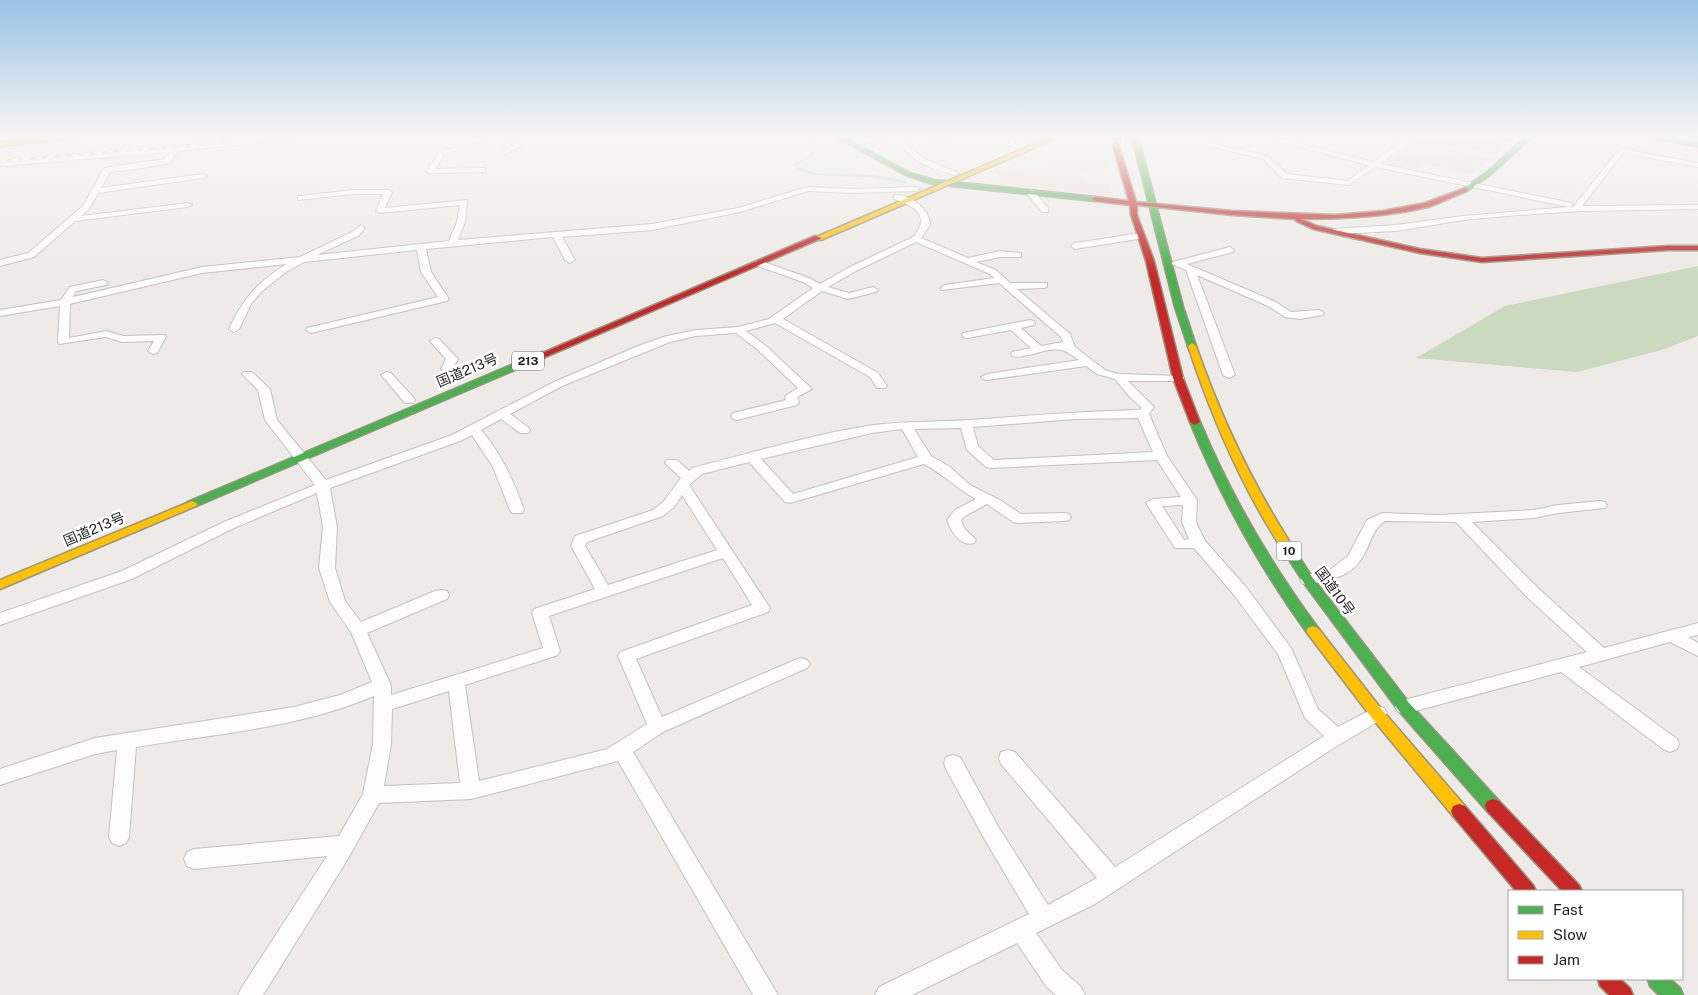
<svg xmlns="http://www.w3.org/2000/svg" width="1698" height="995" font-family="'Public Sans','Noto Sans JP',sans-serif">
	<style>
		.commercial { fill: #eedfdf }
		.forest { fill: #cbdabe }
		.parking { fill: #dddcdb }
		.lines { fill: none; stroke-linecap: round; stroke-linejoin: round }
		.stream { stroke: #bddbde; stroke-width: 2.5 }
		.street-casing { stroke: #c3c1c0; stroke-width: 2 }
		.fast-casing { stroke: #969480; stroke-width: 3 }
		.slow-casing { stroke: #969480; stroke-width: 3 }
		.jam-casing { stroke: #969480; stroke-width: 3 }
		.street { fill: #fcfcfb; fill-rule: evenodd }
		.fast { fill: #4caf50; fill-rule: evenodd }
		.slow { fill: #ffc107; fill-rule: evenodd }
		.jam { fill: #c62828; fill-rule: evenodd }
		.rail-casing { stroke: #cbcbca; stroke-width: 3 }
		.rail { stroke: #fff; stroke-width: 2; stroke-dasharray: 6; stroke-linecap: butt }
		.wall { fill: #b5b1af }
		.labels { text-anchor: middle; stroke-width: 5; stroke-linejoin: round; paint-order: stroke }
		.shield { fill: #fff; stroke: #626262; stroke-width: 1 }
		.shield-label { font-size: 12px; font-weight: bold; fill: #1f1f1f }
		.street-label { font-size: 14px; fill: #1f1f1f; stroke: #fff }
	</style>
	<rect width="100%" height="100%" fill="#edeae7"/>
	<polygon class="commercial" points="1062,158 1083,158 1108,162 1109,169 1080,172 1080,178 1095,184 1110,185 1113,195 1107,198 999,186 1001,180 997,173 990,172 995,169 1005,171 1045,166"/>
	<polygon class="forest" points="1698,266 1698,336 1662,350 1577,372 1416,358 1505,306"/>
	<polygon class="parking" points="1419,137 1480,137 1510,143 1496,154 1450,146 1445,150 1489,159 1471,174 1424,164 1414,172 1381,165"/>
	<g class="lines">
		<polyline class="stream" points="808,137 810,140 809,147 814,154 796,164 797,169 815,174 870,176 905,182"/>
		<g class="street-casing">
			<g id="street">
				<polygon points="295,137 326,137 178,151 169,163 143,168 110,172 101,188 203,174 207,176 203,178 98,193 89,209 81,216 188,203 192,205 188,207 75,221 34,257 0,266 0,260 28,253 83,206 104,168 164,159 170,152 0,166 0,162"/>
				<path d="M475,137c15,0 35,-3 46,9l-16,8 -3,-2 11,-6 -1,-2c-22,-10 -47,4 -68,10l-8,15 46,-1h3v4l-57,1 -1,-2 12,-19 28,-8z"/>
				<path d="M873,137h34l-5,3 20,18 37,15 -4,2c-31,-8 -37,-12 -60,-34l-17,-1 -25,7 -3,-2z"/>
				<polygon points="945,137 956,137 932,145 929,143"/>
				<polygon points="1010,137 1017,137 1014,143 1018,146 1018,148 1008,145"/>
				<polygon points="1213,137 1222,137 1211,143 1267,156 1287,174 1347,181 1369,165 1260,137 1272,137 1373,162 1408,137 1416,137 1380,164 1572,203 1573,205 1569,207 1573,207 1619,150 1621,149 1698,163 1698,167 1623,153 1582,206 1698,205 1698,209 1582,211 1518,215 1463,220 1396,231 1336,234 1333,233 1333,229 1396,225 1463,216 1569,207 1376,167 1349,185 1282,178 1263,159 1201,144"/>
				<path d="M807,187l46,2 63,-2 4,2 -4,2 -63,2 -45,-2 -68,21 -88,18 -90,7 13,23 -5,3 -5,-3 -12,-23 -127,12 5,23 18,27 -2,2 -136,32 -5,-3 1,-2 131,-31 -17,-25 -4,-22 -113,12 -18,10 -25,20 -10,12 -12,25 -5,3 -5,-3c13,-29 30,-49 58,-65l-85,9 -132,31 -1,34 37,-7 17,5 42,-1 1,2 -9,16 -4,1 -5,-3 6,-10 -32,1 -16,-5 -47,7 -1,-2 2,-36 -60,10v-6l61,-10 9,-13 33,-7 5,3 -2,2 -30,6 -3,6 129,-30 98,-10 52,-25 9,-7 4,3 -7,8 -41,19 132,-14 8,-19 3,-17 -80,8 -4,-2 7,-17h-30l-55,6v-4h3l52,-6h35l4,2 -7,16 82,-8 -2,22 -7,18 194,-16 86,-16z"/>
				<polygon points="1027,190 1033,190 1048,208 1048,212 1042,212 1027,194"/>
				<path d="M894,195c16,-1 36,14 36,30l-9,13 47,20 32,-7 21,2v4h-21l-24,5 20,8 14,13h37v4l-3,1 -27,1 53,45 5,13 30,23 14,4 63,2 2,2 -2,2 -4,1h-50l26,26 -5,7 18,42 30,44 -1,22 9,19 41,46 45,61 27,61 20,18 40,-21 6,2 3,5 -3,5 -52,31 -237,155 -59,29 26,37 19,17 4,8h-29l-10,-9 -29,-43 -105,52h-37l4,-8 150,-73 -44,-74 -39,-71 -2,-6 2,-6 7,-2 7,2 39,71 49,77 49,-27 -96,-114 -2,-6 2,-6 7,-2 7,2 100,115 209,-131 -19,-18 -27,-64 -44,-59 -40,-47h-19l-29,-45 7,-4 28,-2 -24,-37 -166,8 -5,-1 -19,-17 -6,-22 -47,1 17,27 19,11 20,18 30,15 21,14 43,-1 5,1 2,3 -2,3 -5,1 -46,2 -5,-1 -26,-18 -22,12 -4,4 3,8 12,12 -2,3c-14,4 -23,-12 -27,-23l8,-10 21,-11c-19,-10 -33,-25 -52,-35l-134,39 -5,-1 -36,-40 -47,12 -13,11 81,123 -2,4 -132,47 26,58 133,-57 6,-2 6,2 3,4 -3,4 -144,64 -30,20 145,243h-25l-135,-234 -147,38 -92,4 -33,59 -83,133h-25l4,-8 85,-131 -133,13 -7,-3 -3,-7 3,-7 7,-3 145,-13 24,-42 10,-50 1,-48c-75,32 -159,38 -238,51l-7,90 -3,6 -7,3 -7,-3 -3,-6 8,-87 -22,4 -95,31v-16l95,-31 199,-31 46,-12 32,-13 -21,-50 -21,-30 -11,-34 4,-41 -6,-34 -83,35 -102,51 -132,46v-12l122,-42 102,-49 91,-37 -50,-65 -7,-30 -16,-16 2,-2h8l18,17 7,31 49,60 126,-45 102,-53 84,-36 25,-9 33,-7 42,-3 31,-8 44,-31 -10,-6 -48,-17v-4h6l48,17 11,6 30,-17 63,-30c19,-21 1,-31 -19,-38zM916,242l74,32 4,4 -49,7 -5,3 2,2 57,-7 62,54 2,5 -22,4 -20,-18 13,-3 1,-2 -1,-2 -4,-1 -67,13 -1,2 1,2 4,1 44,-8 20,18 -19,4 -1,2 1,2c6,2 10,0 16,-1 24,-5 29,-12 51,5l-92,14 -6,3 2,2 4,1 99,-14 11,8 18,5 14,17 13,12 -3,2c-57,1 -113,6 -170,10 -32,2 -64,1 -95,5 -61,9 -122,28 -182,43l-3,3 -12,-11h-10l-2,3 16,15 -17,23 -11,9 -78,26 -4,10 24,43 -61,20 -2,4 11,35 -152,47v-10l-24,-52 80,-34 2,-4 -2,-4 -6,-1 -6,1 -74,31 -16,-21 -10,-33 2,-41 -7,-39 130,-47 12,-6 21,32 17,43 2,3h10l2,-3c-10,-29 -23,-57 -43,-80l20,-11 19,14h8l2,-3 -2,-3 -18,-13 52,-28 108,-44 26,-6 40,-3 22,17 40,38 -13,8 1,4 -53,13 -2,3 2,3 4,1 60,-15 2,-3 -2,-5 15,-8 -46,-43 -20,-15 29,-8 95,54 7,11h8l2,-2 -9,-13 -95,-54 39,-28 26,8 28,-7 2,-2 -5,-3 -24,6 -21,-6 28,-16zM1138,418l15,34 -159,8 -16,-14 -5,-19 102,-8zM902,429l16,28 -125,37 -32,-35 111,-26zM682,495l35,55 -109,35 -23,-39 2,-4 76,-26 11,-9zM1183,505l-1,17 7,17 -5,1 -22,-34zM723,558l29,47 -132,47 -2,4 29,68 -40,25 -128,32 -14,-96 93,-30 2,-4 -11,-35zM449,691l11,92 -76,3 7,-42 1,-35z"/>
				<polygon points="1141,233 1144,234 1144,238 1075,249 1071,246 1075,243"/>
				<polygon points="1230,247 1234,250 1233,252 1187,264 1276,302 1291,312 1319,310 1324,313 1323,315 1300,319 1285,317 1268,306 1197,275 1235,375 1229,378 1223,375 1186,270 1171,264 1173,262"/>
				<polygon points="435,338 439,339 458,359 453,368 466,378 464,380 456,380 441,369 446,359 430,341"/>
				<polygon points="387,372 391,373 413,397 415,400 413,403 405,403 383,377 381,375"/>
				<path d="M1600,501l5,1 2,3 -2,3 -47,5 -24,5 -62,4 67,67 65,59 94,-25v12l-10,2 10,6v13l-28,-14 -91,25 98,72 2,5 -2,5 -7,3 -7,-3 -102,-77 -157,42 -6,-2 -3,-5 3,-5 6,-2 183,-48 -60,-55 -71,-75 -71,-1c-14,9 -15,27 -25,40 -12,17 -33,19 -52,24l-5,-1 -3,-4 3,-4 28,-7 17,-13 19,-36 15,-7 57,2 95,-5 24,-5z"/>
			</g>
		</g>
		<g class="fast-casing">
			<g id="fast">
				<polygon points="836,137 844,137 910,173 934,180 1095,197 1098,199 1095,201 933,184 906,175"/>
				<polygon points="1132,137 1138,137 1183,307 1196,346 1195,348 1189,348 1188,346 1175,307"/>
				<polygon points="1525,137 1532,137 1490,175 1467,191 1463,191 1463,189 1486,173"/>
				<polygon points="1648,137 1662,137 1698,143 1698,147"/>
				<polygon points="542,352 546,355 545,357 196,506 192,507 186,504 188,502"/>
				<path d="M1195,419l5,3c31,74 70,141 118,206l2,3 -2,3h-10c-48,-66 -87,-136 -118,-212z"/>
				<polygon points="1283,537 1287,538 1312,577 1409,703 1499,801 1501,806 1499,811 1493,813 1487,811 1399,711 1304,583 1277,541"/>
				<polygon points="1648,979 1670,979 1680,988 1683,995 1659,995 1650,986"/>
			</g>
		</g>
		<g class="slow-casing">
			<g id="slow">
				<polygon points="58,137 83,137 0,146 0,142"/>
				<polygon points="1051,137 1059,137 821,240 814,238"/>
				<path d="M1192,343l4,3c24,69 54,133 93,195l-2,3h-8c-40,-62 -68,-129 -91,-198z"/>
				<polygon points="192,501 198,504 196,506 0,589 0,580"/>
				<polygon points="1313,626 1318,628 1382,710 1465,806 1467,811 1465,816 1459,818 1453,816 1372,718 1308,634 1306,631 1308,628"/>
			</g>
		</g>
		<g class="jam-casing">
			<g id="jam">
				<path d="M1114,137h6l-1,9 17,56 96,9 103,4 48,-4 42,-8 40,-15 3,2 -1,1c-13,5 -26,12 -39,16 -42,10 -85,12 -127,12l16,7 103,23 62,9 186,-12h30v4h-30l-186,12 -62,-9 -107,-24 -17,-8 -1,-2 -63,-4 -95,-10v10l17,46 29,117 17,44 -5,3 -5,-3 -17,-44 -27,-117 -15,-46 -1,-10 -35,-4 -3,-2 3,-2 34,4 -16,-55z"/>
				<polygon points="815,236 822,238 545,357 542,358 538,355"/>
				<polygon points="1493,799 1499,801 1579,885 1582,891 1562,891 1487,811 1485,806 1487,801"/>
				<polygon points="1459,804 1465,806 1533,885 1536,891 1516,891 1453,816 1451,811 1453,806"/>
				<polygon points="1598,979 1620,979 1630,988 1633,995 1609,995 1600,986"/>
			</g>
		</g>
		<use href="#street" class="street"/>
		<use href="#fast" class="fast"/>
		<use href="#slow" class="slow"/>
		<use href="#jam" class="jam"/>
		<g class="rail-casing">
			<polyline id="rail" points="0,161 293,137"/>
		</g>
		<use href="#rail" class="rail"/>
	</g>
	<polygon class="wall" points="1486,137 1516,137 1511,142"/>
	<linearGradient id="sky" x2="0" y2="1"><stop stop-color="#97c4e4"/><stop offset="0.49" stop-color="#f7f6f4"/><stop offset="1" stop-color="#f7f6f4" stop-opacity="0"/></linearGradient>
	<rect width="1698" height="277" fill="url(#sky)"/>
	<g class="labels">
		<g class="shield">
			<rect x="512" y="351.5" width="32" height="19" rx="4"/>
			<rect x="1276.5" y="541.5" width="25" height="19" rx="4"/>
		</g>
		<g class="shield-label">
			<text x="528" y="365">213</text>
			<text x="1289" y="555">10</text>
		</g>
		<g class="street-label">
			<text transform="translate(467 370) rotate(-23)" y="5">国道213号</text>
			<text transform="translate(94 529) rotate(-23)" y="5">国道213号</text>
			<text transform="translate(1335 591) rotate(54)" y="5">国道10号</text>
		</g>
	</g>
	<rect x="1508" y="890" width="175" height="90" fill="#ffffff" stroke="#a5a5a5"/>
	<rect x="1518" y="906" width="25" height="8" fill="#4caf50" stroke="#a5a5a5"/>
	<text x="1553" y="915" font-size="15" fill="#1f1f1f">Fast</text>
	<rect x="1518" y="931" width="25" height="8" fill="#ffc107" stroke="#a5a5a5"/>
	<text x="1553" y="940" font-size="15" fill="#1f1f1f">Slow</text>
	<rect x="1518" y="956" width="25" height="8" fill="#c62828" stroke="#a5a5a5"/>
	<text x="1553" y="965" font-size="15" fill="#1f1f1f">Jam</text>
</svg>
